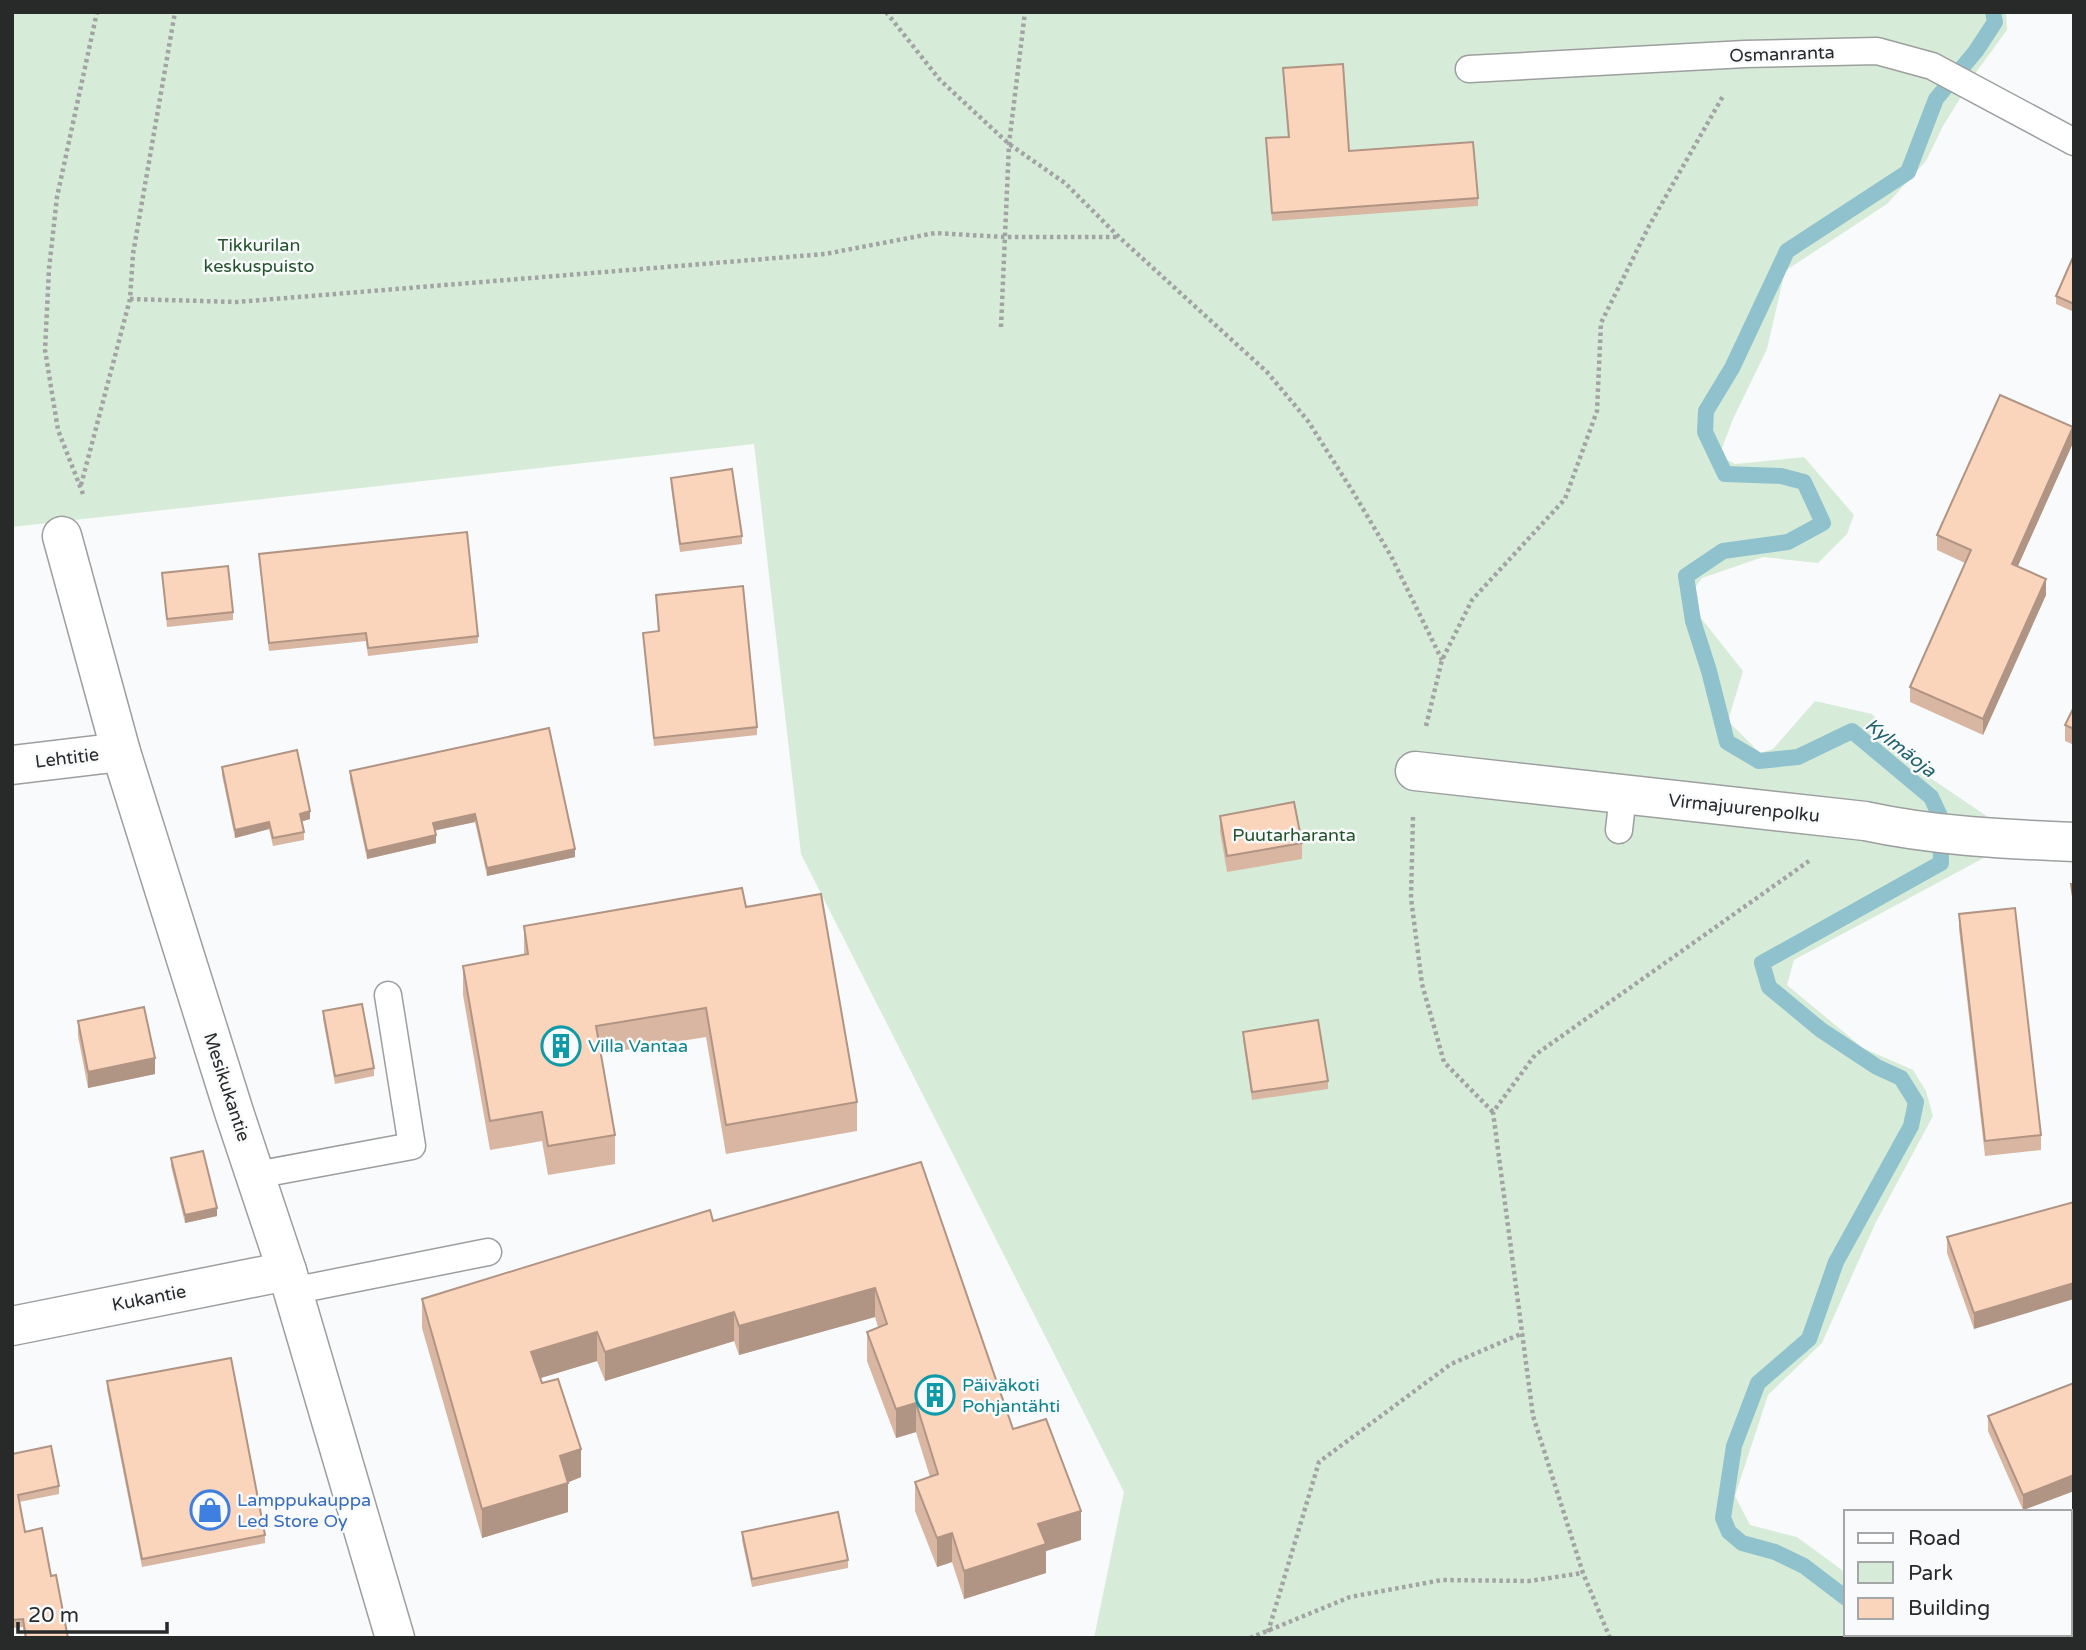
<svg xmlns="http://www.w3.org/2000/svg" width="2086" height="1650" font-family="'Varela Round',sans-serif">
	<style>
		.green { fill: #d7ecd8 }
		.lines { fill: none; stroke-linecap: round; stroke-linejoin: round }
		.stream { stroke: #90c2ce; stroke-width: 16 }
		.lane-casing { stroke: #9d9e9f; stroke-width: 29 }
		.street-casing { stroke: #9d9e9f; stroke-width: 41 }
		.path { stroke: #a2a3a4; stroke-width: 4.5; stroke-dasharray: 3.5 3.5; stroke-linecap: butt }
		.lane { stroke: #fff; stroke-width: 26 }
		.street { stroke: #fff; stroke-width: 38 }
		.wall { fill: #d8b6a2 }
		.shaded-wall { fill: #b09484 }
		.building { fill: #fbd4bc; stroke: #b09484; stroke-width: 2 }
		.labels { text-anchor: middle; stroke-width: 5; stroke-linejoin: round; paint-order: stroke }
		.street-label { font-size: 18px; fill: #282929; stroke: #f9fafb }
		.park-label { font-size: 18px; fill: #23532a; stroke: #f9fafb }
		.culture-label { font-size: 18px; fill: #0d838f; stroke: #f9fafb; text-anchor: start }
		.shop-label { font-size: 18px; fill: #366cbe; stroke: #f9fafb; text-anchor: start }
		.water-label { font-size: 19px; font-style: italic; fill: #21626f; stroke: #f9fafb }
	</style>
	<rect width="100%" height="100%" fill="#f9fafb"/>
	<polygon class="green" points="12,12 2006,12 2007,30 1977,71 1943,126 1926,161 1887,204 1785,271 1767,349 1733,419 1721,451 1724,458 1735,464 1804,457 1854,515 1847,534 1818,563 1763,557 1702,578 1694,589 1701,618 1743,671 1728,721 1760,753 1773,749 1815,701 1872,714 1926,775 1991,819 1993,853 1794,960 1787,985 1863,1048 1913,1070 1926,1091 1933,1116 1875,1224 1822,1343 1768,1395 1735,1496 1750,1525 1797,1537 1846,1573 1846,1634 2070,1634 2070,1603 2074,1609 2074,1638 1094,1638 1124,1492 801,854 754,444 12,527"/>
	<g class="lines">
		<g class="stream">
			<polyline points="1846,1598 1804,1566 1775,1552 1742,1543 1729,1532 1723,1518 1734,1446 1758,1383 1809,1339 1836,1262 1911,1126 1916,1102 1901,1078 1877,1067 1821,1030 1769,987 1762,963 1941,863 1940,816 1931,797 1852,731 1798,757 1759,761 1727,742 1709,671 1693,621 1686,576 1723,551 1788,542 1823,523 1804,482 1781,476 1725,474 1705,432 1706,411 1732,368 1787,251 1908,172 1936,99 1976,51 1995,22 1993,12"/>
			<polyline points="2070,1625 2074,1634"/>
		</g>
		<g class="lane-casing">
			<g id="lane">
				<polyline points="1469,69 1745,54 1877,51 1932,66 2074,142"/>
				<polyline points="1619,830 1623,795"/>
				<polyline points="256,1175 412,1146 388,995"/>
				<polyline points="292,1291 488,1252"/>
			</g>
		</g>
		<g class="street-casing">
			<g id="street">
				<polyline points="62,536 121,752 234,1112 287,1271 395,1638"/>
				<polyline points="12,765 121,752"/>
				<path d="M1415,771l450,50c69,15 138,18 209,21"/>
				<polyline points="12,1326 287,1271"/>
			</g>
		</g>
		<g class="path">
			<polyline points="886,12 940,80 1009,144 1065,183 1119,237 1267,372 1308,421 1353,492 1391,556 1442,660"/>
			<polyline points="130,299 237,302 825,254 935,233 1004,237 1119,237"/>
			<polyline points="1001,327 1009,144 1025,12"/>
			<polyline points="81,485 130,299 133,254 175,12"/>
			<polyline points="83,494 58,430 45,350 49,269 57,197 97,12"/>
			<polyline points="1426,726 1442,660 1472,600 1565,499 1597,411 1601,323 1649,226 1723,96"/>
			<polyline points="1413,817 1411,898 1422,984 1444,1062 1493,1112"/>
			<polyline points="1268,1632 1319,1462 1451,1364 1523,1333"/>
			<polyline points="1250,1638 1350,1597 1442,1580 1529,1581 1583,1573"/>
			<polyline points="1610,1638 1583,1573 1533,1416 1493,1112 1535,1055 1809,861"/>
		</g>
		<use href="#lane" class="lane"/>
		<use href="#street" class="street"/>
	</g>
	<g class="wall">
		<polygon points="1283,68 1349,151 1478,198 1478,206 1272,221 1266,138 1288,137"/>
		<polygon points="2074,255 2074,312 2056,304 2056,296"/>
		<polygon points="2073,443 2018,566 2046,595 1983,735 1910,702 1910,687 1965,563 1937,550 1937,535"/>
		<polygon points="671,478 742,536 742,544 680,552 671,486"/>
		<polygon points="259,554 478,636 478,643 368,656 366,641 269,651"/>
		<polygon points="162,573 233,612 233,620 167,627"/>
		<polygon points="656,595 757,727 757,735 654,746 643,633 658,631"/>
		<polygon points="2074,707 2074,745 2065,741 2065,725"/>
		<polygon points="549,728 575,857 487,876 475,822 435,830 436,843 367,859 350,779 350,771"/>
		<polygon points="222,767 310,819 302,821 304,832 304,840 273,846 269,829 235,838 222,775"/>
		<polygon points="1220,816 1302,843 1302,859 1227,872 1220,831"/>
		<polygon points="746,907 857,1102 857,1131 726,1154 706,1037 601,1054 615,1135 615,1164 548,1175 542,1141 490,1150 463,995 463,966 524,955 524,926"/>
		<polygon points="1959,914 2041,1135 2041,1150 1985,1156 1959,929"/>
		<polygon points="323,1011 374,1068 374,1076 335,1084 323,1019"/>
		<polygon points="78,1021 155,1074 88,1088 78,1036"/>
		<polygon points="1243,1032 1328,1081 1328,1089 1252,1100 1243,1040"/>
		<polygon points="171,1158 217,1216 185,1223 171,1166"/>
		<polygon points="921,1162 1013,1429 1081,1540 1046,1551 1046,1573 964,1599 952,1562 937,1567 915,1511 915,1482 930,1477 916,1432 896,1438 867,1361 867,1332 878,1327 875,1317 739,1355 734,1341 605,1381 597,1361 540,1378 581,1477 567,1483 568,1512 482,1538 422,1328 422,1299 713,1221"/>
		<polygon points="2074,1202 1974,1329 1947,1253 1947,1237"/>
		<polygon points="107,1381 265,1535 265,1543 142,1567 107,1389"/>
		<polygon points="2074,1383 2074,1491 2023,1510 1988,1431 1988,1416"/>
		<polygon points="12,1454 59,1486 59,1494 19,1502 25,1532 51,1576 68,1638 25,1638 23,1627 12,1628"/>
		<polygon points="742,1532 848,1560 848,1568 752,1587 742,1540"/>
	</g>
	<g class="shaded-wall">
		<polygon points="2073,427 2073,443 2012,579 2012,564"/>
		<polygon points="2046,579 2046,595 1983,735 1983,719"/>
		<polygon points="310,811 310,819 300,822 300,814"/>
		<polygon points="475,814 475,822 433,831 433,823"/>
		<polygon points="269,822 269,829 235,838 235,830"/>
		<polygon points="436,835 436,843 367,859 367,851"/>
		<polygon points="575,849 575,857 487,876 487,868"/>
		<polygon points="155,1058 155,1074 88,1088 88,1072"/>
		<polygon points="217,1208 217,1216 185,1223 185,1215"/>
		<polygon points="2074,1283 2074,1299 1974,1329 1974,1313"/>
		<polygon points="875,1288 875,1317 739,1355 739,1326"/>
		<polygon points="734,1312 734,1341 605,1381 605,1352"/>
		<polygon points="597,1332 597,1361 531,1381 531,1352"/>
		<polygon points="916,1403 916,1432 896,1438 896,1409"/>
		<polygon points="581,1449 581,1477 561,1485 568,1483 568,1512 482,1538 482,1509 560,1456"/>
		<polygon points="2074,1475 2074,1491 2023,1510 2023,1495"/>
		<polygon points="1081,1511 1081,1540 1046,1551 1046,1573 964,1599 964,1571 1038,1524"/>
		<polygon points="952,1533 952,1562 937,1567 937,1538"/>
	</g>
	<g class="building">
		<polygon points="1343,64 1349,151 1473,142 1478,198 1272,213 1266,138 1289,137 1283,68"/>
		<polygon points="2074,255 2074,304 2056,296"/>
		<polygon points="2000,395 2073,427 2012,564 2046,579 1983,719 1910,687 1971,550 1937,535"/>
		<polygon points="732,469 742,536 680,544 671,478"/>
		<polygon points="467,532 478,636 368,648 366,633 269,643 259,554"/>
		<polygon points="228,566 233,612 167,619 162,573"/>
		<polygon points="743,586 757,727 654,738 643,633 659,631 656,595"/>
		<polygon points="2074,707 2074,729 2065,725"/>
		<polygon points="549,728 575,849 487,868 475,814 433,823 436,835 367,851 350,771"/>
		<polygon points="297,750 310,811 300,814 304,832 273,838 269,822 235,830 222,767"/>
		<polygon points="1294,802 1302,843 1227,856 1220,816"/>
		<polygon points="2071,884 2074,884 2074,903"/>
		<polygon points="742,888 746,907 821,894 857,1102 726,1125 706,1008 596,1026 615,1135 548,1146 542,1112 490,1121 463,966 528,954 524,926"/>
		<polygon points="2015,908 2041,1135 1985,1141 1959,914"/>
		<polygon points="362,1004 374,1068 335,1076 323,1011"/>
		<polygon points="144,1007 155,1058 88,1072 78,1021"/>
		<polygon points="1318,1020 1328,1081 1252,1092 1243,1032"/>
		<polygon points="203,1151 217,1208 185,1215 171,1158"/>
		<polygon points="921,1162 1013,1429 1046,1419 1081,1511 1038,1524 1046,1544 964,1571 952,1533 937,1538 915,1482 938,1474 916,1403 896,1409 867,1332 887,1324 875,1288 739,1326 734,1312 605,1352 597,1332 531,1352 542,1383 558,1379 581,1449 560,1456 568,1483 482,1509 422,1299 710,1210 713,1221"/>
		<polygon points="2074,1202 2074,1283 1974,1313 1947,1237"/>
		<polygon points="231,1358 265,1535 142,1559 107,1381"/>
		<polygon points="2074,1383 2074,1475 2023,1495 1988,1416"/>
		<polygon points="51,1446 59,1486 18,1495 25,1532 42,1528 51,1576 56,1575 68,1638 26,1638 23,1619 12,1620 12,1454"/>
		<polygon points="838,1512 848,1560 752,1579 742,1532"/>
	</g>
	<defs>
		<g id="building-ring" transform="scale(2.0125)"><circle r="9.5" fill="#f9fafb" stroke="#0f9aa8" stroke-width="1.5"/><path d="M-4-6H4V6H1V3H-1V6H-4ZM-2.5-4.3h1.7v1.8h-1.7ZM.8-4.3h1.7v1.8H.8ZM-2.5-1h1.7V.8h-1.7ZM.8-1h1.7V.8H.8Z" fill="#0f9aa8"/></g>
		<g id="shop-ring" transform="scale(2.0125)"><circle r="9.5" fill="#f9fafb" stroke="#3f7fe0" stroke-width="1.5"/><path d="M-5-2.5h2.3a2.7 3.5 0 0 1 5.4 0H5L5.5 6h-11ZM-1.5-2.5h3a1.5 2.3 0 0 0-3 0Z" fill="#3f7fe0"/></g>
	</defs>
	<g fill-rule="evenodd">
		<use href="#building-ring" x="561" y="1046"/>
		<use href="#building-ring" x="935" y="1395"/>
		<use href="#shop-ring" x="210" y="1510"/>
	</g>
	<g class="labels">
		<g class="street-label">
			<text transform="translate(1782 54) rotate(-2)" y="6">Osmanranta</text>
			<text transform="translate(67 758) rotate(-7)" y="6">Lehtitie</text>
			<text transform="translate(1744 808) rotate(6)" y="6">Virmajuurenpolku</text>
			<text transform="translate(227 1087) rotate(72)" y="6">Mesikukantie</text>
			<text transform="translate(149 1298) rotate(-11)" y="6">Kukantie</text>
		</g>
		<g class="park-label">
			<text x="259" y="251">Tikkurilan<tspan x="259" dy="21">keskuspuisto</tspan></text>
			<text x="1294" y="841">Puutarharanta</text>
		</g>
		<g class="culture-label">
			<text x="588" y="1052">Villa Vantaa</text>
			<text x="962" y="1391">Päiväkoti<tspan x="962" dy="21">Pohjantähti</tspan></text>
		</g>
		<g class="shop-label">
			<text x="237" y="1506">Lamppukauppa<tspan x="237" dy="21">Led Store Oy</tspan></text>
		</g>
		<g class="water-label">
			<text transform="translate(1901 747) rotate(38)" y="7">Kylmäoja</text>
		</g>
	</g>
	<rect width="2086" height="1650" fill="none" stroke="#282929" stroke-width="28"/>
	<rect x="1844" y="1510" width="228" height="126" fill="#f9fafb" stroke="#a5a6a7" stroke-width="2"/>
	<rect x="1858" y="1533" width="35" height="10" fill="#ffffff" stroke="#a5a6a7" stroke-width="2"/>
	<text x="1908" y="1545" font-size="21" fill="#282929">Road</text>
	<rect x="1858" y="1562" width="35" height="21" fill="#d7ecd8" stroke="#a5a6a7" stroke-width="2"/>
	<text x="1908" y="1580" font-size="21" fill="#282929">Park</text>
	<rect x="1858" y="1598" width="35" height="21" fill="#fbd4bc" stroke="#a5a6a7" stroke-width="2"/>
	<text x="1908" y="1615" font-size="21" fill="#282929">Building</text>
	<path d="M18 1622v10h149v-10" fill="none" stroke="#282929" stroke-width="3.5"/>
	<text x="28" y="1622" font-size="21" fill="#282929" stroke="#f9fafb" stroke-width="5" paint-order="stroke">20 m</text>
</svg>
